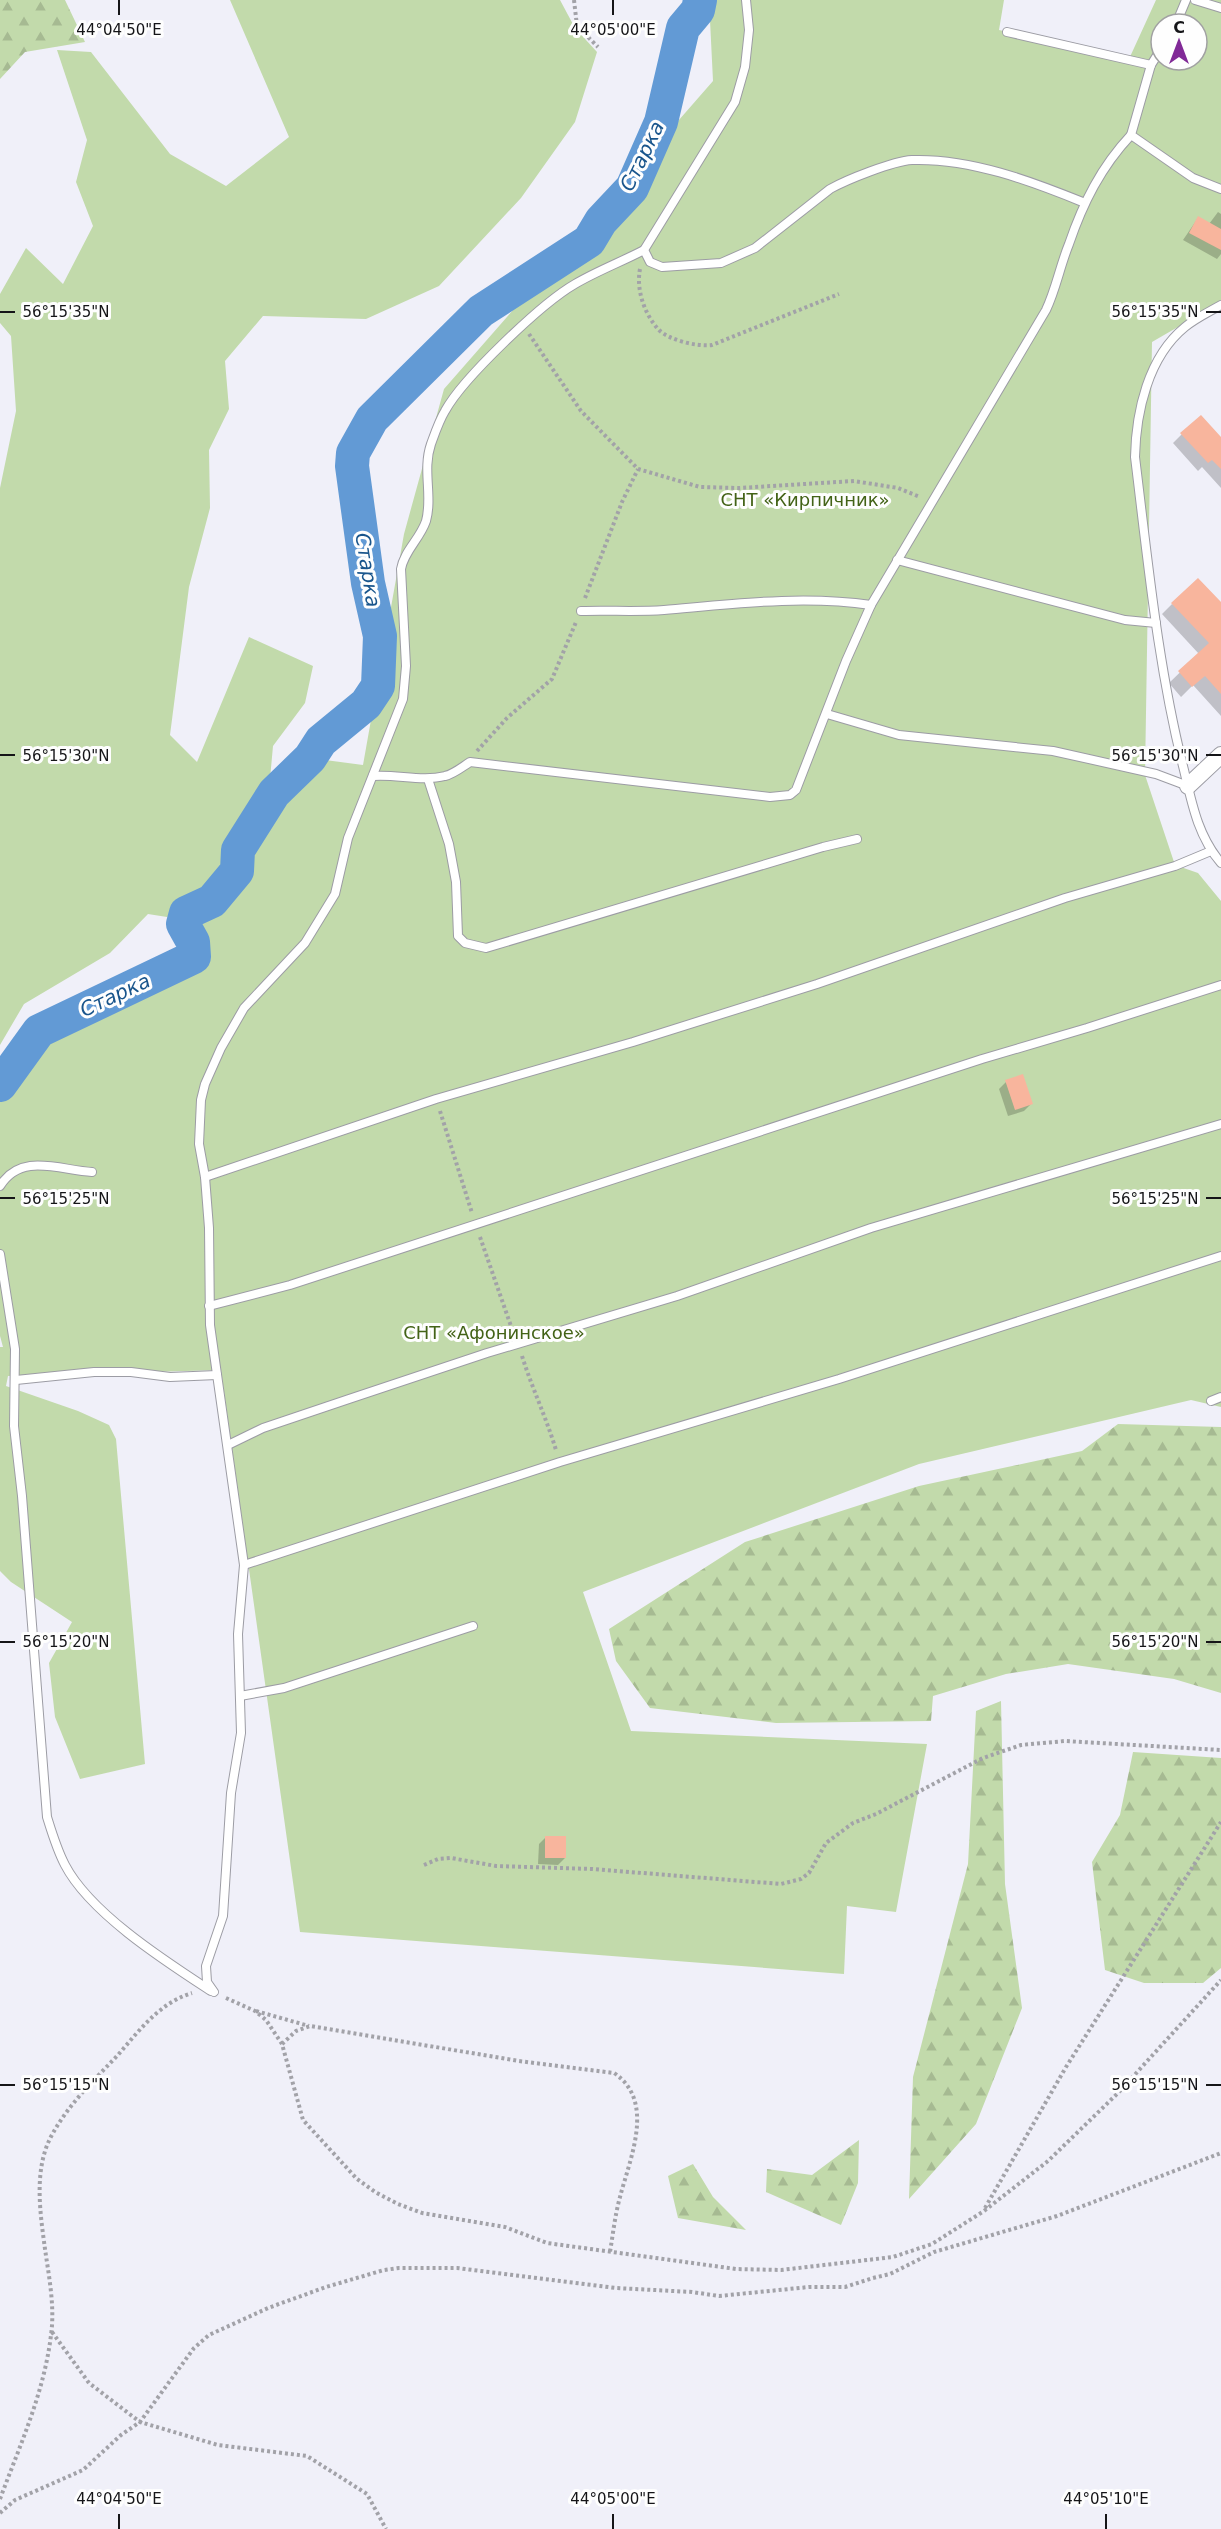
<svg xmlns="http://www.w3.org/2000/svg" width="1221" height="2529" font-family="'DejaVu Sans',sans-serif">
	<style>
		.green { fill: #c2daab; fill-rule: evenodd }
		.forest { fill: url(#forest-firs) }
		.shadow { fill: #0003 }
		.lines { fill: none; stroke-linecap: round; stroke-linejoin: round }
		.river { stroke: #629ad5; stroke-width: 34 }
		.building { fill: #f8b59d }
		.lane-casing { stroke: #9c9ca4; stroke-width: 10 }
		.street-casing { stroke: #9c9ca4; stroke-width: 18 }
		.path { stroke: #a2a2a8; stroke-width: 4; stroke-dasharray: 3 3; stroke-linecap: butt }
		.lane { stroke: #fff; stroke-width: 8 }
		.street { stroke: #fff; stroke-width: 16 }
		.ticks { fill: none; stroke: #151518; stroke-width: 2 }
		.labels { text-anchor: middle; stroke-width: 6; stroke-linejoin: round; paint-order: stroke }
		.park-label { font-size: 18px; fill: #436317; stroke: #fefefe }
		.water-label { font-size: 20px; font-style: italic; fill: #19558c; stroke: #fefefe }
		.ticks-label { font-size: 15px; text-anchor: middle; fill: #151518; stroke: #fefefe; stroke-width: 6; stroke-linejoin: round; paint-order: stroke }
	</style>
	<defs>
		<pattern id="forest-firs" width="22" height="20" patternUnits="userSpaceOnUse" patternTransform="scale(1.5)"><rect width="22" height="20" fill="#c2daab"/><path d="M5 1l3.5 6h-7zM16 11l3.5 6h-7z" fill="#a6ba92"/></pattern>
	</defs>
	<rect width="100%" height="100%" fill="#f0f0f9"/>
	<g class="green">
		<polygon points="230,0 560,0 575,28 597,52 575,122 521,198 439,286 366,319 263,316 225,361 229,409 209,450 210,508 189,587 170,735 197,762 249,637 313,666 305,703 273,746 270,779 227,848 231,864 205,892 167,917 148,914 110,953 24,1004 0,1045 0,488 16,411 11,336 0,323 0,294 26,248 63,284 93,226 76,182 87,140 57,50 91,52 170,154 226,186 289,137"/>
		<path d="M709,0h295l-5,30 130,29 27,-59h65v302l-69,40 -7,433 30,90 23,8 23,28v506l-30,-7 -272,64 -336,128 48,139 296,13 -31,168 -49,-6 -3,68 -544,-42 -79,-562 -213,6 -2,10 72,25 31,14 7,14 29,325 -65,15 -25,-62 -6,-54 23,-41 -61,-40 -11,-11v-224h3l-3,-11v-251l39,-54 154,-74v-15l-10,-18 3,-11 26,-12 25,-30 1,-21 36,-57 36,-35 53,7 41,-231 40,-145 269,-308zM1161,24h36v36h-36z"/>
	</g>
	<g class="forest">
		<polygon points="0,0 65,0 85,42 25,52 0,79"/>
		<polygon points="1118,1424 1221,1427 1221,1693 1174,1679 1068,1664 1006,1674 933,1696 931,1721 776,1723 650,1708 616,1661 609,1629 745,1542 919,1486 1082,1451"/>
		<polygon points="1001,1701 1005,1884 1022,2008 976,2124 909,2199 913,2077 968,1864 976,1711"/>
		<polygon points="1133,1752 1221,1758 1221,1968 1203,1983 1144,1983 1105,1970 1092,1862 1120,1815"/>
		<polygon points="859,2140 858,2183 841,2225 766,2192 767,2169 812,2175"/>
		<polygon points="693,2164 713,2197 746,2230 678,2218 668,2176"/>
	</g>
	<g class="shadow">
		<polygon points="1218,212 1221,214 1221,254 1217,259 1183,240 1198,218 1209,224"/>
		<polygon points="1182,434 1221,439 1221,488 1202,467 1198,471 1173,443"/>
		<polygon points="1172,604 1221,630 1221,716 1193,685 1181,697 1169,683 1199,654 1162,614"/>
		<polygon points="1006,1082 1031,1104 1024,1111 1008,1116 999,1089"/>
		<polygon points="546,1837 565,1858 558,1865 538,1864 539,1844"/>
	</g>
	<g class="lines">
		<polyline class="river" points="0,1085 39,1031 194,957 193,942 183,924 186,913 212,901 237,871 238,850 274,793 310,758 321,741 366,704 378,686 380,636 368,583 352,466 353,453 372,419 481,311 589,241 601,221 632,188 661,122 683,28 698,10 700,0"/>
	</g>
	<g class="building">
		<polygon points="1198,216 1221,229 1221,250 1189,233"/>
		<polygon points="1201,415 1221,437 1221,469 1212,460 1208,463 1180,433"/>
		<polygon points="1198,578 1221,602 1221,694 1205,676 1192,687 1178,671 1209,643 1171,603"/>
		<polygon points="1023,1074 1033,1104 1015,1110 1005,1080"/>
		<rect x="545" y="1836" width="21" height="22"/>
	</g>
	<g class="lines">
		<g class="lane-casing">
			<g id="lane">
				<path d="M746,0l3,30 -4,37 -10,35 -91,148 6,12 12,5 59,-4 34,-15 75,-59c16,-9 63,-28 82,-29 58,-2 119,21 173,43"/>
				<polyline points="1195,0 1221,8"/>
				<polyline points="1176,24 1186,0"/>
				<polyline points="1007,32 1151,65"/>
				<polyline points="1161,49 1151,65 1131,135 1193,178 1221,189"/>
				<path d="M1221,305c-12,7 -25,13 -36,22 -37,30 -49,85 -50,130 13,105 23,211 49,313 8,34 14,66 37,93"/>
				<polyline points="897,560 1125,620 1156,623"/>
				<path d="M581,611c27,-1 55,1 83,-1 69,-6 138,-15 207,-5"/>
				<polyline points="827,714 899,735 1053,751 1156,774 1188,786"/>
				<path d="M373,776c24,-2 49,6 72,0 9,-2 17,-9 25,-14l300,35 20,-2 6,-5 50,-129 25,-56 175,-295c10,-21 14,-44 23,-66 14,-41 32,-77 62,-109"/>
				<polyline points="428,779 449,844 456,882 458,936 465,943 486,948 823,847 857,839"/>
				<polyline points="205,1177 436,1099 633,1042 817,984 1065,898 1175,866 1211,851"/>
				<path d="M0,1186c21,-34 59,-16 92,-14"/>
				<path d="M0,1254l15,95 -1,77 8,70 25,321c5,16 10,33 18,48 25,48 100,96 146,126"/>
				<polyline points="209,1306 290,1285 982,1059 1087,1028 1221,985"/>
				<polyline points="16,1380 94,1372 131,1372 170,1377 217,1375"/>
				<polyline points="1211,1401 1221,1397"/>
				<polyline points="228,1445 263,1428 349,1399 487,1353 677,1296 871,1228 1221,1124"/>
				<polyline points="244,1565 560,1462 839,1379 1221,1256"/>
				<polyline points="240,1696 284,1688 473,1626"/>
				<path d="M214,1992l-7,-10 -1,-16 17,-50 8,-123 10,-60 -3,-99 6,-69 -34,-240 -1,-97 -4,-51 -6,-33 2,-44 4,-16 16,-36 23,-40 61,-65 30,-49 13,-56 55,-139 3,-33 -5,-97c3,-18 19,-30 25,-48 7,-25 -4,-51 5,-77 4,-11 8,-23 14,-33 18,-33 97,-108 130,-127 22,-13 46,-22 69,-34"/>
			</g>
		</g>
		<g class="street-casing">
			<polyline id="street" points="1188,786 1221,755"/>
		</g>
		<g class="path">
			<polyline points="574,0 577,26 598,47"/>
			<path d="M640,269c-4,20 4,45 19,61 10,10 38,17 53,15l127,-51"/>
			<polyline points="529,334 581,411 638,469 700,487 739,488 854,481 898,488 920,497"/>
			<polyline points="585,598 622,502 638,469"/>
			<polyline points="477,751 507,718 552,679 576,622"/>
			<polyline points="440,1111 472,1213"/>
			<polyline points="480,1237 513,1332"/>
			<path d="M522,1356c10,32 24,61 34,94"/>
			<polyline points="424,1865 438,1859 451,1858 496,1866 592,1869 781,1884 801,1879 809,1873 826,1843 853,1823 876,1814 983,1758 1021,1745 1065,1741 1221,1750"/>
			<polyline points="226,1998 255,2011 266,2020 282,2044 303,2120 357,2179 375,2192 398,2204 422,2213 505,2227 547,2243 736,2269 781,2270 893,2257 932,2244 984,2211 1048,2161 1119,2092 1221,1980"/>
			<polyline points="256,2011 309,2026"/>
			<path d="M282,2044l14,-13 14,-5 209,35 95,12c42,28 16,85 6,124 -5,18 -7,37 -10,55"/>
			<polyline points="985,2208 1066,2067 1221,1822"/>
			<polyline points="52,2332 89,2383 140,2422 218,2445 307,2456 367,2494 386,2529"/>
			<path d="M0,2499c20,-54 44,-106 51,-164 4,-28 -2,-58 -6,-86 -5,-37 -12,-82 8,-116 16,-29 41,-53 64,-77 22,-25 42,-53 75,-63"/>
			<polyline points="0,2513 15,2500 83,2470 121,2435 140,2422 194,2348 209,2335 268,2308 326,2287 384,2270 399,2268 457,2268 616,2288 692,2292 719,2296 809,2287 845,2287 873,2278 890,2274 934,2252 1057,2216 1221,2153"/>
		</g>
		<use href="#lane" class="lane"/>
		<use href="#street" class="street"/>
	</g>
	<path class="ticks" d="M119,0v15M613,0v15M0,312h15M1206,312h15M0,755h15M1206,755h15M0,1198h15M1206,1198h15M0,1642h15M1206,1642h15M0,2085h15M1206,2085h15M119,2514v15M613,2514v15M1106,2514v15"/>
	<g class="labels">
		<g class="park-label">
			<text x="805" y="506">СНТ «Кирпичник»</text>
			<text x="494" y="1339">СНТ «Афонинское»</text>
		</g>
		<g class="water-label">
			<text transform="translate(642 156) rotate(-64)" y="7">Старка</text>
			<text transform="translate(368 570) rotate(81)" y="7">Старка</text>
			<text transform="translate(115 995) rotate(-25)" y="7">Старка</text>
		</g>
	</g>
	<g class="ticks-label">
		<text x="119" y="35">44°04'50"E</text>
		<text x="613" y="35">44°05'00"E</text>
		<text x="66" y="317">56°15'35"N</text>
		<text x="1155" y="317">56°15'35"N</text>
		<text x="66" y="761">56°15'30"N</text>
		<text x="1155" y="761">56°15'30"N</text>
		<text x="66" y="1204">56°15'25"N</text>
		<text x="1155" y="1204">56°15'25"N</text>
		<text x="66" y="1647">56°15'20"N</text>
		<text x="1155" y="1647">56°15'20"N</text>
		<text x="66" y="2090">56°15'15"N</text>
		<text x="1155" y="2090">56°15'15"N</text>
		<text x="119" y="2504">44°04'50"E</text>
		<text x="613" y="2504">44°05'00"E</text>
		<text x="1106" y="2504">44°05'10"E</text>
	</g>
	<g transform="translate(1179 42)"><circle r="28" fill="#fefefe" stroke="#a1a1a2" stroke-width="1.5"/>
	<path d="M0-4.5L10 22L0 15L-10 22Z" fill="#812a97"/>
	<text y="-9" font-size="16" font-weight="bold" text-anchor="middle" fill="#151518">С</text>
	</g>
</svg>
